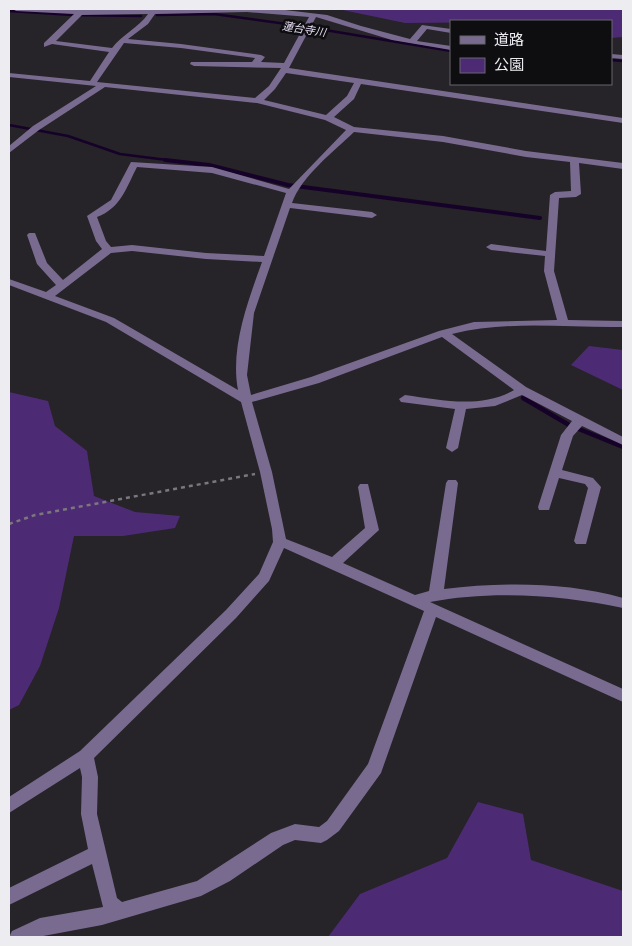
<svg xmlns="http://www.w3.org/2000/svg" width="632" height="946" font-family="Roboto,'Noto Sans JP',sans-serif">
	<style>
		.green { fill: #4d2b74 }
		.lines { fill: none; stroke-linecap: round; stroke-linejoin: round }
		.stream-far2 { stroke: #160229; stroke-width: 2.5 }
		.stream-far1 { stroke: #160229; stroke-width: 4 }
		.stream { stroke: #160229; stroke-width: 4.5 }
		.path { stroke: #7a787d; stroke-width: 2.5; stroke-dasharray: 4 4; stroke-linecap: butt }
		.minor { fill: #796b8f; fill-rule: evenodd }
		.labels { text-anchor: middle; stroke-width: 5; stroke-linejoin: round; paint-order: stroke }
		.far-water-label { font-size: 11px; font-style: italic; fill: #e7def5; stroke: #0e0d10 }
	</style>
	<rect width="100%" height="100%" fill="#262329"/>
	<g class="green">
		<polygon points="338,9 623,9 623,37 611,38 611,21 405,23"/>
		<polygon points="589,346 623,350 623,390 571,365"/>
		<polygon points="9,392 48,401 55,426 87,451 94,496 135,512 180,516 175,528 123,536 74,536 59,608 40,666 19,705 9,710"/>
		<polygon points="478,802 523,814 531,860 623,891 623,937 328,937 360,894 447,858"/>
	</g>
	<g class="lines">
		<g class="stream-far2">
			<polyline points="9,11 73,15 141,16"/>
			<polyline points="157,15 214,14 301,26 451,51"/>
			<polyline points="611,60 623,61"/>
			<polyline points="9,125 68,136 120,154 175,161"/>
		</g>
		<polyline class="stream-far1" points="165,160 209,165 288,185 540,218"/>
		<polyline class="stream" points="523,398 569,425 623,447"/>
		<polyline class="path" points="9,524 35,515 255,474"/>
		<g class="minor">
			<path d="M13,9l272,1 42,5 34,11 49,13 12,-14 29,4v4l-24,-4 -10,12 34,5v4l-59,-10 -76,-23 -27,51 334,50v5l-262,-39 -7,15 -20,18 20,10 89,9 83,15 97,12v6l-44,-6 2,31 -5,3 -17,1 -5,73 14,49 55,1v6c-56,1 -116,-7 -171,7l74,53 97,50v8l-41,-19 -9,10 -11,34 31,8 8,9 -15,57h-10l-2,-3 14,-53 -3,-4 -26,-6 -10,32h-10l-1,-3 23,-72 11,-14 -50,-26 -27,11 -29,3 -8,39 -6,4 -6,-4 9,-39 -54,-7 -2,-3 6,-4c36,5 76,14 109,-5l-72,-53 -123,46 -67,19 20,70 14,67 46,18 33,-29 -7,-41 2,-3h8l11,46 -36,33 72,32 14,-4 17,-108 2,-3h8l2,3 -14,106c59,-7 122,-7 179,9v10c-60,-13 -132,-18 -193,-6l193,87v13l-187,-85 -55,156 -42,58 -12,9 -6,3 -26,-3 -12,5 -53,36 -29,15 -99,29 -64,12h-29l3,-6 28,-13 63,-11 -11,-43 -83,41v-17l79,-39 -7,-35 1,-37 -2,-9 -71,45v-16l71,-46 146,-141 33,-36 14,-32 -1,-13 -12,-57 -19,-70 -135,-80 -97,-37v-6l37,13 10,-7 -19,-21 -10,-29 2,-2h6l12,30 16,17 39,-31 -6,-8 -9,-25 24,-16 20,-38 81,5 77,22 57,-59 -21,-10 -68,-17 -152,-16 -66,43 -30,23v-7l24,-20 63,-40 -87,-9v-4l81,8 19,-29 -57,-8 -8,3v-4l30,-29 -58,-3zM247,12l62,5 -25,46 -23,-1 4,-5 -4,-2 -80,-11 -53,-5 20,-15 7,-10zM148,14c-9,13 -26,21 -36,34l-56,-7 26,-26zM124,43l57,5 74,10 -3,4h-61l-1,2 4,2 87,2 -12,18 -14,12 -158,-16zM286,73l68,10 -7,13 -21,19 -62,-15 11,-11zM354,132l89,10 83,15 44,5 1,29 -16,1 -5,3 -4,56 -55,-7 -5,3 5,3 54,6 -1,15 13,49 -83,2 -35,9 -128,46 -60,18 -4,-20 7,-62 36,-105 82,10 5,-3 -5,-3 -80,-9c9,-26 42,-52 62,-71zM137,167l75,6 74,20 -22,63 -58,-3 -74,-8 -21,2 -5,-6 -9,-24c24,-9 29,-29 40,-50zM132,251l74,8 56,3c-14,39 -32,86 -24,128l-124,-72 -59,-22 56,-43zM284,548l140,63 -56,153 -41,57 -8,6 -24,-3 -24,9 -74,48 -75,21 -5,-4 -20,-84 1,-37 -4,-19 142,-140 33,-37z"/>
			<polygon points="611,54 623,55 623,59 611,58"/>
		</g>
	</g>
	<g class="labels">
		<g class="far-water-label">
			<text transform="translate(304 29) rotate(9)" y="4">蓮台寺川</text>
		</g>
	</g>
	<rect width="632" height="946" fill="none" stroke="#edecf0" stroke-width="20"/>
	<rect x="450" y="20" width="162" height="65" fill="#0e0d10" stroke="#67666a"/>
	<rect x="460" y="36" width="25" height="8" fill="#796b8f" stroke="#67666a"/>
	<text x="494" y="45" font-size="15" fill="#edecf0">道路</text>
	<rect x="460" y="58" width="25" height="15" fill="#4d2b74" stroke="#67666a"/>
	<text x="494" y="70" font-size="15" fill="#edecf0">公園</text>
</svg>
